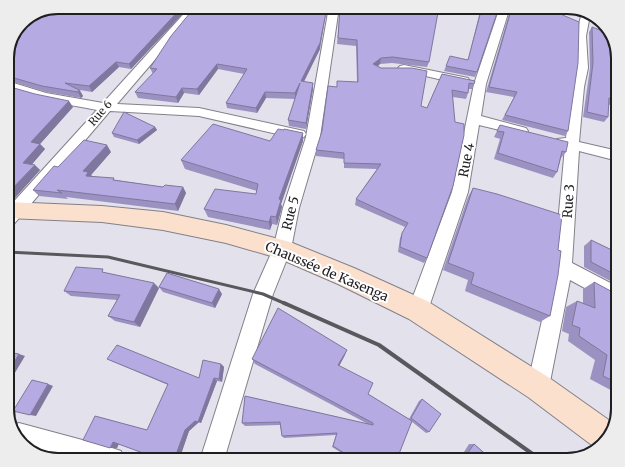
<svg xmlns="http://www.w3.org/2000/svg" width="625" height="467" font-family="Merriweather,serif">
	<style>
		.lines { fill: none; stroke-linecap: round; stroke-linejoin: round }
		.street-casing { stroke: #82808a; stroke-width: 2 }
		.secondary-casing { stroke: #82808a; stroke-width: 2 }
		.street { fill: #fff; fill-rule: evenodd }
		.secondary { fill: #fbe1cd; fill-rule: evenodd }
		.rail-far1 { stroke: #59585d; stroke-width: 3 }
		.rail { stroke: #59585d; stroke-width: 4 }
		.wall { fill: #9c92c2 }
		.shaded-wall { fill: #7f779e }
		.building { fill: #b5aae2; stroke: #7f779e }
		.labels { text-anchor: middle; stroke-width: 4; stroke-linejoin: round; paint-order: stroke }
		.far-street-label { font-size: 11px; fill: #1f1e22; stroke: #fff }
		.street-label { font-size: 13px; fill: #1f1e22; stroke: #fff }
		.rim { fill: none; stroke: #1f1e22; stroke-width: 2 }
	</style>
	<rect width="100%" height="100%" fill="#e3e1eb"/>
	<g class="lines">
		<g class="street-casing">
			<g id="street">
				<path d="M190,7h10l-83,97 82,4 105,23 2,3 -2,3 -5,2 -100,-23 -89,-5 -97,114 -6,2v-18l90,-99c-31,-6 -61,-10 -90,-21v-8l39,12 57,10z"/>
				<polygon points="329,7 339,7 320,137 299,208 291,249 273,294 224,460 200,460 253,294 273,249 283,208 306,137"/>
				<polygon points="500,7 510,7 486,84 481,116 526,128 528,131 526,134 521,135 479,125 468,192 428,310 425,317 418,319 411,317 408,310 452,192 474,84"/>
				<polygon points="582,12 590,15 586,36 588,68 584,87 579,142 618,151 618,161 579,151 572,263 618,287 618,306 570,280 549,387 546,395 538,398 530,395 527,387 554,267 565,147 557,145 555,142 557,139 566,138 572,87 576,68 576,36"/>
				<polygon points="404,65 468,78 470,81 464,85 400,70 398,68 400,66"/>
				<polygon points="19,423 112,448 121,451 124,460 67,460 27,449 14,425"/>
			</g>
		</g>
		<g class="secondary-casing">
			<polygon id="secondary" points="7,202 102,206 163,212 226,225 290,242 354,268 427,301 548,377 613,423 607,440 597,449 528,397 409,319 338,284 278,258 226,243 163,230 102,222 7,218"/>
		</g>
		<use href="#street" class="street"/>
		<use href="#secondary" class="secondary"/>
		<polyline class="rail-far1" points="7,252 108,257 263,294 286,304"/>
		<polyline class="rail" points="284,303 379,345 541,460"/>
	</g>
	<g class="wall">
		<polygon points="189,7 131,69 119,67 92,92 80,90 83,96 81,98 46,92 7,80 7,54"/>
		<polygon points="340,7 429,62 427,67 392,63 380,64 378,66 421,106 427,108 442,74 474,84 472,89 469,89 468,93 466,99 453,97 427,258 424,263 398,252 400,238 402,233 405,227 355,205 356,199 377,169 344,168 344,159 316,156 316,150 336,87 357,82 356,46 337,44"/>
		<polygon points="470,7 499,7 475,77 444,71 446,66 468,60 480,11 470,9"/>
		<polygon points="511,7 544,7 568,131 565,136 502,120 514,97 486,92"/>
		<polygon points="551,7 567,7 582,12 579,17"/>
		<polygon points="591,15 598,18 608,29 591,22"/>
		<polygon points="592,27 618,58 618,105 612,103 610,105 608,104 608,117 604,122 583,117 590,68 589,32"/>
		<polygon points="320,49 304,82 313,83 313,89 306,129 289,126 288,120 295,99 266,98 257,113 227,108 226,103 244,74 218,69 199,95 184,93 178,103 138,98 135,92 153,74 150,68"/>
		<polygon points="7,86 73,107 40,144 45,149 32,164 40,170 14,199 7,198"/>
		<polygon points="500,125 566,152 561,158 557,172 553,178 494,159 500,139 494,137"/>
		<polygon points="155,127 157,130 139,144 114,137 112,133"/>
		<polygon points="270,141 303,141 281,204 282,207 277,225 272,224 270,230 208,217 204,209 256,194 257,191 185,169 181,160"/>
		<polygon points="111,152 91,175 92,176 116,180 163,187 183,187 186,193 178,211 66,197 68,199 39,196 33,190 58,167"/>
		<polygon points="473,188 550,316 540,322 465,291 468,280 443,270 468,197"/>
		<polygon points="591,240 618,253 618,285 584,267 584,246"/>
		<polygon points="107,273 159,288 140,327 115,321 108,316 117,300 71,296 64,291"/>
		<polygon points="594,282 618,295 618,394 590,379 595,360 568,341 569,334 562,331 566,307 577,301 583,303 583,289"/>
		<polygon points="159,287 222,294 215,308 163,292"/>
		<polygon points="345,355 339,366 368,394 409,419 419,401 422,399 429,432 426,433 411,421 397,459 393,459 387,455 385,460 353,460 332,447 336,435 284,438 282,436 280,425 245,426 242,423 245,396 368,424 255,364 252,359"/>
		<polygon points="107,359 199,378 221,364 224,367 222,382 217,381 201,423 199,422 189,431 179,460 162,460 119,444 117,448 95,416 147,430 168,385"/>
		<polygon points="469,444 474,444 487,455 492,455 500,460 459,460"/>
	</g>
	<g class="shaded-wall">
		<polygon points="182,7 189,7 131,69 129,64"/>
		<polygon points="327,7 320,49 301,87 301,81"/>
		<polygon points="381,58 380,64 373,70 373,64"/>
		<polygon points="116,62 119,67 92,92 89,86"/>
		<polygon points="217,64 218,69 199,95 197,89"/>
		<polygon points="300,83 295,99 295,93"/>
		<polygon points="313,83 313,89 306,129 306,123"/>
		<polygon points="182,88 184,93 178,103 176,97"/>
		<polygon points="79,90 83,96 81,98 78,92"/>
		<polygon points="265,92 266,98 257,113 256,108"/>
		<polygon points="69,101 73,107 40,144 45,149 28,169 23,163 31,142"/>
		<polygon points="155,127 157,130 139,144 137,140"/>
		<polygon points="303,133 303,141 281,204 282,207 277,225 276,217 279,199"/>
		<polygon points="107,145 111,152 91,175 93,178 91,182 83,171"/>
		<polygon points="35,165 40,170 14,199 8,193"/>
		<polygon points="183,187 186,193 178,211 175,204"/>
		<polygon points="271,216 272,224 270,230 269,222"/>
		<polygon points="154,283 159,288 140,327 134,322"/>
		<polygon points="219,289 222,294 215,308 212,303"/>
		<polygon points="347,350 345,355 337,370 338,365"/>
		<polygon points="19,354 25,356 10,381 7,380 7,374"/>
		<polygon points="221,364 224,367 222,382 219,379"/>
		<polygon points="214,378 217,381 201,423 198,422"/>
		<polygon points="48,384 53,386 36,416 30,415"/>
		<polygon points="195,421 199,422 189,431 179,460 174,460 185,430"/>
		<polygon points="113,442 119,443 117,448 110,448"/>
	</g>
	<g class="building">
		<polygon points="58,7 182,7 129,64 116,62 89,86 65,83 79,90 78,92 42,86 7,76 7,54 24,20"/>
		<polygon points="195,7 327,7 320,43 301,81 313,83 306,123 288,120 300,83 295,93 265,92 256,108 226,103 247,69 217,64 197,89 182,88 176,97 135,92 157,69 150,68 171,36"/>
		<polygon points="340,7 439,7 429,62 393,57 381,58 373,64 381,68 412,68 427,71 421,106 427,108 442,74 475,81 474,84 469,83 468,93 452,90 455,122 464,124 464,135 453,186 427,258 400,247 402,233 408,223 356,199 381,164 344,163 344,153 316,150 322,131 328,86 337,87 337,81 358,82 357,40 338,38"/>
		<polygon points="482,7 499,7 477,72 446,66 450,56 468,60"/>
		<polygon points="512,7 544,7 579,22 578,63 568,131 505,115 517,92 489,87"/>
		<polygon points="594,16 598,18 600,20 594,17"/>
		<polygon points="592,27 611,34 613,36 618,58 618,98 615,97 614,100 609,98 608,117 587,112 593,63"/>
		<polygon points="7,86 35,94 69,101 31,142 40,144 23,163 35,165 8,193 7,193"/>
		<polygon points="124,112 155,127 137,140 112,133"/>
		<polygon points="213,124 270,141 278,129 284,130 284,129 303,133 279,199 281,200 276,217 271,216 269,222 204,209 215,189 256,194 258,184 181,160"/>
		<polygon points="500,125 568,142 566,152 562,151 557,172 498,153 504,132 497,131"/>
		<polygon points="84,140 107,145 83,171 88,172 86,176 114,178 113,180 163,187 165,185 183,187 175,204 57,190 62,193 33,190 54,166 58,167"/>
		<polygon points="473,188 497,194 562,215 558,250 561,251 558,275 550,316 471,284 474,273 448,263"/>
		<polygon points="591,240 618,253 618,276 591,262"/>
		<polygon points="76,267 103,269 102,272 154,283 134,322 108,316 120,295 64,291"/>
		<polygon points="167,273 219,289 212,303 159,287"/>
		<polygon points="594,282 618,295 618,383 603,376 607,355 579,336 580,328 572,325 577,301 595,308"/>
		<polygon points="278,308 347,350 338,365 373,383 368,394 412,421 397,459 388,453 385,460 355,460 333,446 337,433 282,436 280,422 242,423 245,396 373,425 373,423 252,359"/>
		<polygon points="117,345 199,378 203,360 221,364 219,379 214,378 198,422 195,421 185,430 174,460 162,460 113,442 110,448 83,440 95,416 147,430 168,384 107,359"/>
		<polygon points="7,352 19,354 7,374"/>
		<polygon points="32,380 48,384 30,415 13,411"/>
		<polygon points="422,399 441,414 429,432 411,418"/>
		<polygon points="474,444 491,459 492,455 500,460 463,460"/>
	</g>
	<g class="labels">
		<g class="far-street-label">
			<text transform="translate(100 113) rotate(-49)" y="4">Rue 6</text>
		</g>
		<g class="street-label">
			<text transform="translate(466 160) rotate(-79)" y="5">Rue 4</text>
			<text transform="translate(568 201) rotate(-86)" y="5">Rue 3</text>
			<text transform="translate(290 213) rotate(-76)" y="5">Rue 5</text>
			<text transform="translate(327 271) rotate(23)" y="5">Chaussée de Kasenga</text>
		</g>
	</g>
	<path d="M0 0H625V467H0ZM58 14H567A44 44 0 0 1 611 58V409A44 44 0 0 1 567 453H58A44 44 0 0 1 14 409V58A44 44 0 0 1 58 14Z" fill="#ededed" fill-rule="evenodd"/>
	<path class="rim" d="M58 14H567A44 44 0 0 1 611 58V409A44 44 0 0 1 567 453H58A44 44 0 0 1 14 409V58A44 44 0 0 1 58 14Z"/>
</svg>
